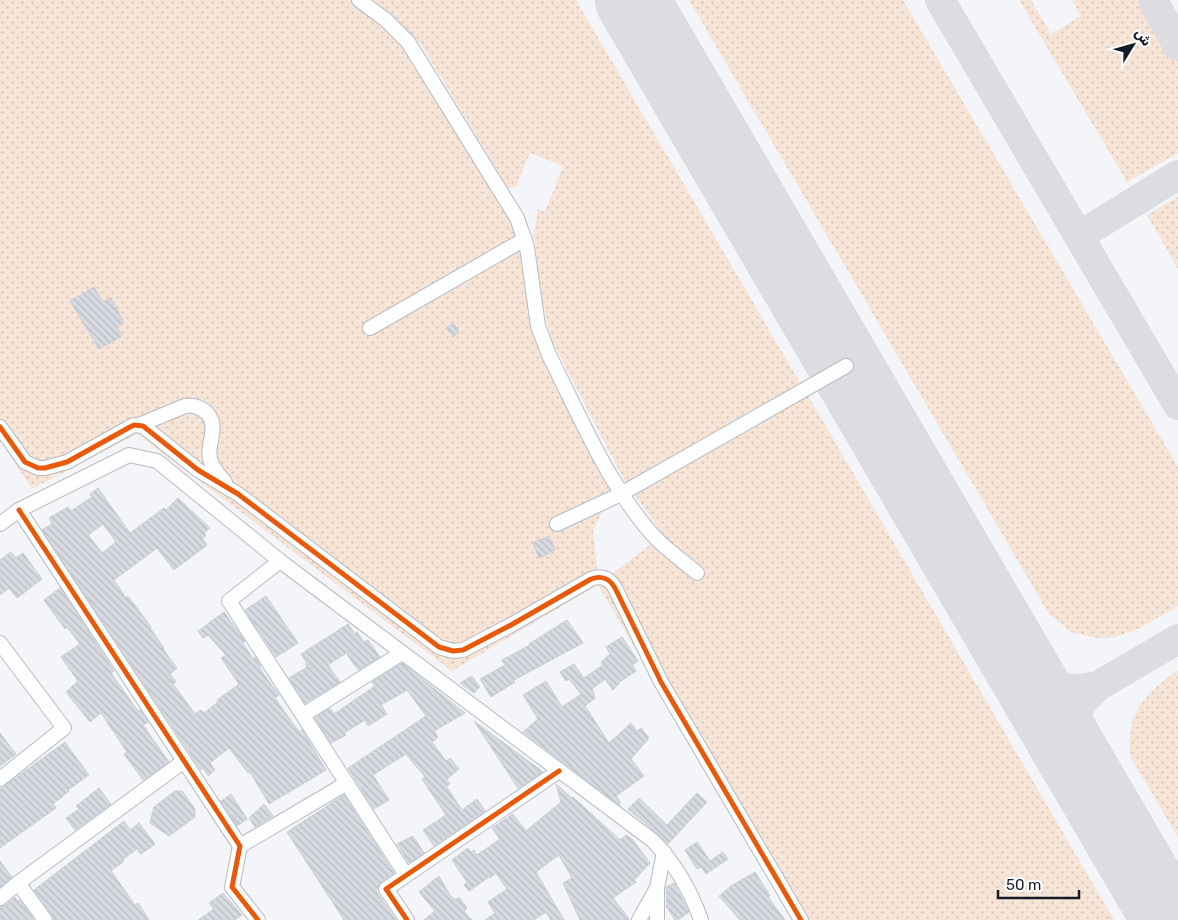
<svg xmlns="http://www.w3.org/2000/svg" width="1178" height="920" font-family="Rubik,'Noto Naskh Arabic',sans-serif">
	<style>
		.grass { fill: url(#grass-dots) }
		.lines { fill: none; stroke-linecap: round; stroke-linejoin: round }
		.taxiway { stroke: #dcdde0; stroke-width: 30 }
		.runway { stroke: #dcdde0; stroke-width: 74 }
		.building { fill: url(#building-back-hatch); stroke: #cbced5; fill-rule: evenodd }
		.minor-casing { stroke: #b7bbc1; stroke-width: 16 }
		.minor { stroke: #fdfefe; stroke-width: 14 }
		.cycleway-casing { stroke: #fff; stroke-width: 8 }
		.cycleway { stroke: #e8590c; stroke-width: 5 }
	</style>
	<defs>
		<pattern id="grass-dots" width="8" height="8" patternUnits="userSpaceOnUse" patternTransform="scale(1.25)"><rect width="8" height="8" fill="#f6e4d6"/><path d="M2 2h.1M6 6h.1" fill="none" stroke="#d2c3b8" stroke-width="1.8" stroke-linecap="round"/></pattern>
		<pattern id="building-back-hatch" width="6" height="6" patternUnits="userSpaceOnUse" patternTransform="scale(1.25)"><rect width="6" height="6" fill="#d7dbe1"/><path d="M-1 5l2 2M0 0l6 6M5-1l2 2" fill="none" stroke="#b8bbc1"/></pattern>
	</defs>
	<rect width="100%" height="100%" fill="#f3f5f8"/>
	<g class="grass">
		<polygon points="0,0 350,0 368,13 407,52 517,225 534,336 612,492 593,531 599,584 663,535 635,495 807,394 1114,920 794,920 598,585 452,671 137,434 32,489 0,440"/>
		<polygon points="372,0 576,0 802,386 627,486 551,339 543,306 534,236 538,209 545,212 563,166 530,153 516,187 508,188 420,43"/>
		<polygon points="689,0 903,0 1178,467 1178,606 1138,629 1114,637 1096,638 1071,632 1049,614"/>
		<polygon points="1019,0 1031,0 1051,34 1081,16 1072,0 1145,0 1178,61 1178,153 1127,182"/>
		<polygon points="1178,197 1178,269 1147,215"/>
		<path d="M1178,670v167l-48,-81c-2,-33 4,-49 29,-71 6,-5 12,-11 19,-15z"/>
	</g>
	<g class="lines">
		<g class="taxiway">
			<polyline points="940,0 1178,405"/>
			<polyline points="1153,0 1178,46"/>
			<polyline points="1079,236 1178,175"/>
			<polyline points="1024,671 1041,682 1059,688 1079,689 1098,686 1178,639"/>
			<polyline points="1071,751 1076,714 1083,701 1098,686"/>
		</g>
		<polyline class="runway" points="632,0 1169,920"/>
	</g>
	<g class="building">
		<polygon points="94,287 103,302 111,298 124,323 117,327 122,336 99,349 70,301"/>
		<polygon points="453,323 459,332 453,337 446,328"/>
		<path d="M98,488l32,45 34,-25 2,2 12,-12 32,30 -6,5 2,3 -4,2 5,7 -33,25 -17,-22 -43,32 12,18 2,-2 23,31 -1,1 14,20 -1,1 14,19 -7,6 6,8 -3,2 22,30 6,-4 3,3 14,-11 -1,-2 22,-16 -18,-26 5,-3 -18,-20 -5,3 -5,-7 26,-19 21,29 -2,2 10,16 2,-2 6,10 -1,2 19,26 -4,3 24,34 3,-2 24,40 -57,34 -19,-32 -2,1 -19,-25 -19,15 5,7 -7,6 -5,-8 -2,2 -159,-240 10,-6 -3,-6 19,-11 3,4 21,-14 -2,-3zM103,524l13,18 -14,11 -14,-18z"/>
		<polygon points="549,536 555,550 539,558 533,543"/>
		<polygon points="11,552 16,558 23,553 42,579 17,598 9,588 0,595 0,560"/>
		<polygon points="60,588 114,671 111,673 138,711 140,710 148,722 143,725 169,762 143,780 124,754 127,752 101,713 90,722 66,692 78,681 61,657 80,644 67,627 65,629 44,600"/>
		<polygon points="266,596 298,643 276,657 245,610"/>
		<polygon points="567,620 583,643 514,680 515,682 491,697 480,679 505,665 502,660 530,645 529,644"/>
		<polygon points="348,624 355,634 357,632 364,642 368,640 380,657 358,670 346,653 328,665 340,682 305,703 289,678 307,667 305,664 307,663 301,654"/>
		<polygon points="622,637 638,661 632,665 636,671 618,683 619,684 613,690 605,679 592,689 595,698 585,706 609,743 631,723 637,731 641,728 649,738 631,759 644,776 616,796 621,803 619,805 523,732 538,719 523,695 546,681 562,707 581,694 569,679 566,681 560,672 574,664 584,678 603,665 601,662 610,654 606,647"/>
		<polygon points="402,663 465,713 434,731 438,737 432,742 446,761 450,758 459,769 447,779 450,784 446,786 462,810 477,799 485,811 434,846 423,830 446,815 422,779 425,777 406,754 373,775 389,800 374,809 348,768 426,716 407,690 381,705 387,714 368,726 365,720 344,733 346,735 331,743 315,718 330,708 334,714 375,686 372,682"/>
		<polygon points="472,676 480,687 474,693 460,683"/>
		<polygon points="474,721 527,760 543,772 518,788"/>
		<polygon points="0,733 16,754 0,766"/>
		<polygon points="65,742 89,775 68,790 69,791 53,804 56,808 0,848 0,789"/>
		<polygon points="556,784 572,798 573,797 620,840 626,835 632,839 650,863 634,880 636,882 613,898 630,920 580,920 563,883 572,878 559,855 536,872 564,920 551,920 546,912 534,920 485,920 495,913 488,902 507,889 496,873 490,878 489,877 469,891 464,885 467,882 452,860 468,848 471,852 474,850 477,855 500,839 492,828 513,814 526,831 561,802"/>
		<polygon points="99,788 111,804 75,830 66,818 79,809 76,806"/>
		<polygon points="175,791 182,791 195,809 195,817 169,836 150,823 154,807"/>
		<polygon points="697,793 707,802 668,844 657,833 628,809 639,798 667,825"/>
		<polygon points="231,794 247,819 237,826 221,801"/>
		<polygon points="344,795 394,873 381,882 376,891 396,920 344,920 287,832"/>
		<polygon points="264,804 273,816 255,827 249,818"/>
		<polygon points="124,821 130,830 139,823 155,844 141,854 137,849 122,860 124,861 111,871 135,905 138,903 149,920 54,920 52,915 34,890"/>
		<polygon points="413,836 424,853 409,863 397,844"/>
		<polygon points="697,842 710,861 723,852 728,859 706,874 701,867 697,869 685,850"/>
		<polygon points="0,861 12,877 0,887"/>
		<polygon points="755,872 770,896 768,897 785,920 740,920 719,896 731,886"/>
		<polygon points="439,876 450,895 455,900 459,897 467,908 464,911 472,920 424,920 435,911 419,892"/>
		<polygon points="674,883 689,912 678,920 675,920 666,906 667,904 666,887"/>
		<polygon points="223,893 242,915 235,920 198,920 214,909 209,903"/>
		<polygon points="15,897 18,901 20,900 34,920 0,920 0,907 6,905"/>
	</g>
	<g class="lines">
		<g class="minor-casing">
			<g id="minor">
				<path d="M359,0l27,20 22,22 109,176 10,29 11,79 11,29c31,61 57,126 102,178 13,15 31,27 46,40"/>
				<polyline points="370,328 525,239"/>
				<path d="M139,425l46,-19c9,-1 16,1 22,7 13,15 -1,30 3,46 2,9 10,17 15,23"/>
				<path d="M0,427l25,35 13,6h7l22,-6 63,-35 4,-2 9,1 55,44 40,24 201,153 14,4 10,-1 48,-25 80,-46c11,-4 18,-1 24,9l46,94 140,238"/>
				<polyline points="19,510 240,846 232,887 258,920"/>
				<path d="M0,524l19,-14 110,-55 28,6 123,100 372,279c23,23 38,49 49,80"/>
				<polyline points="557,524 621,494 846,366"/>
				<polyline points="280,561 229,601 406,875"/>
				<polyline points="0,643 64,728 0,779"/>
				<polyline points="303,715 402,653"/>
				<polyline points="240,846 347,783"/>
				<polyline points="18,883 45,920"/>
				<polyline points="657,889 657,920"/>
				<polyline points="0,898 18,883 184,761"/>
				<polyline points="407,920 386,889 559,771"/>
				<polyline points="639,920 657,888 664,852"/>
			</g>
		</g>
		<use href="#minor" class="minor"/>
		<g class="cycleway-casing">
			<g id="cycleway">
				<path d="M0,427l25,35 13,6h7l22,-6 63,-35 4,-2 9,1 55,44 40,24 201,153 14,4 10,-1 48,-25 80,-46c11,-4 18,-1 24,9l46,94 140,238"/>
				<polyline points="19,510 240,846 232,887 258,920"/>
				<polyline points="407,920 386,889 559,771"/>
			</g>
		</g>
		<use href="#cycleway" class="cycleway"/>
	</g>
	<g transform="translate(1133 45) rotate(53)" stroke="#ffffff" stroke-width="4" paint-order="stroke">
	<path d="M0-4L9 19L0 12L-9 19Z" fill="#161b25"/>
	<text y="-8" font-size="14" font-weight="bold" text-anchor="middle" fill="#161b25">ش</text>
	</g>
	<path d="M998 890v8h81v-8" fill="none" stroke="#161b25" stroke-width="2.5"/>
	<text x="1006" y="890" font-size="15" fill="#161b25" stroke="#ffffff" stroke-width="4" paint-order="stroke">50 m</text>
</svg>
